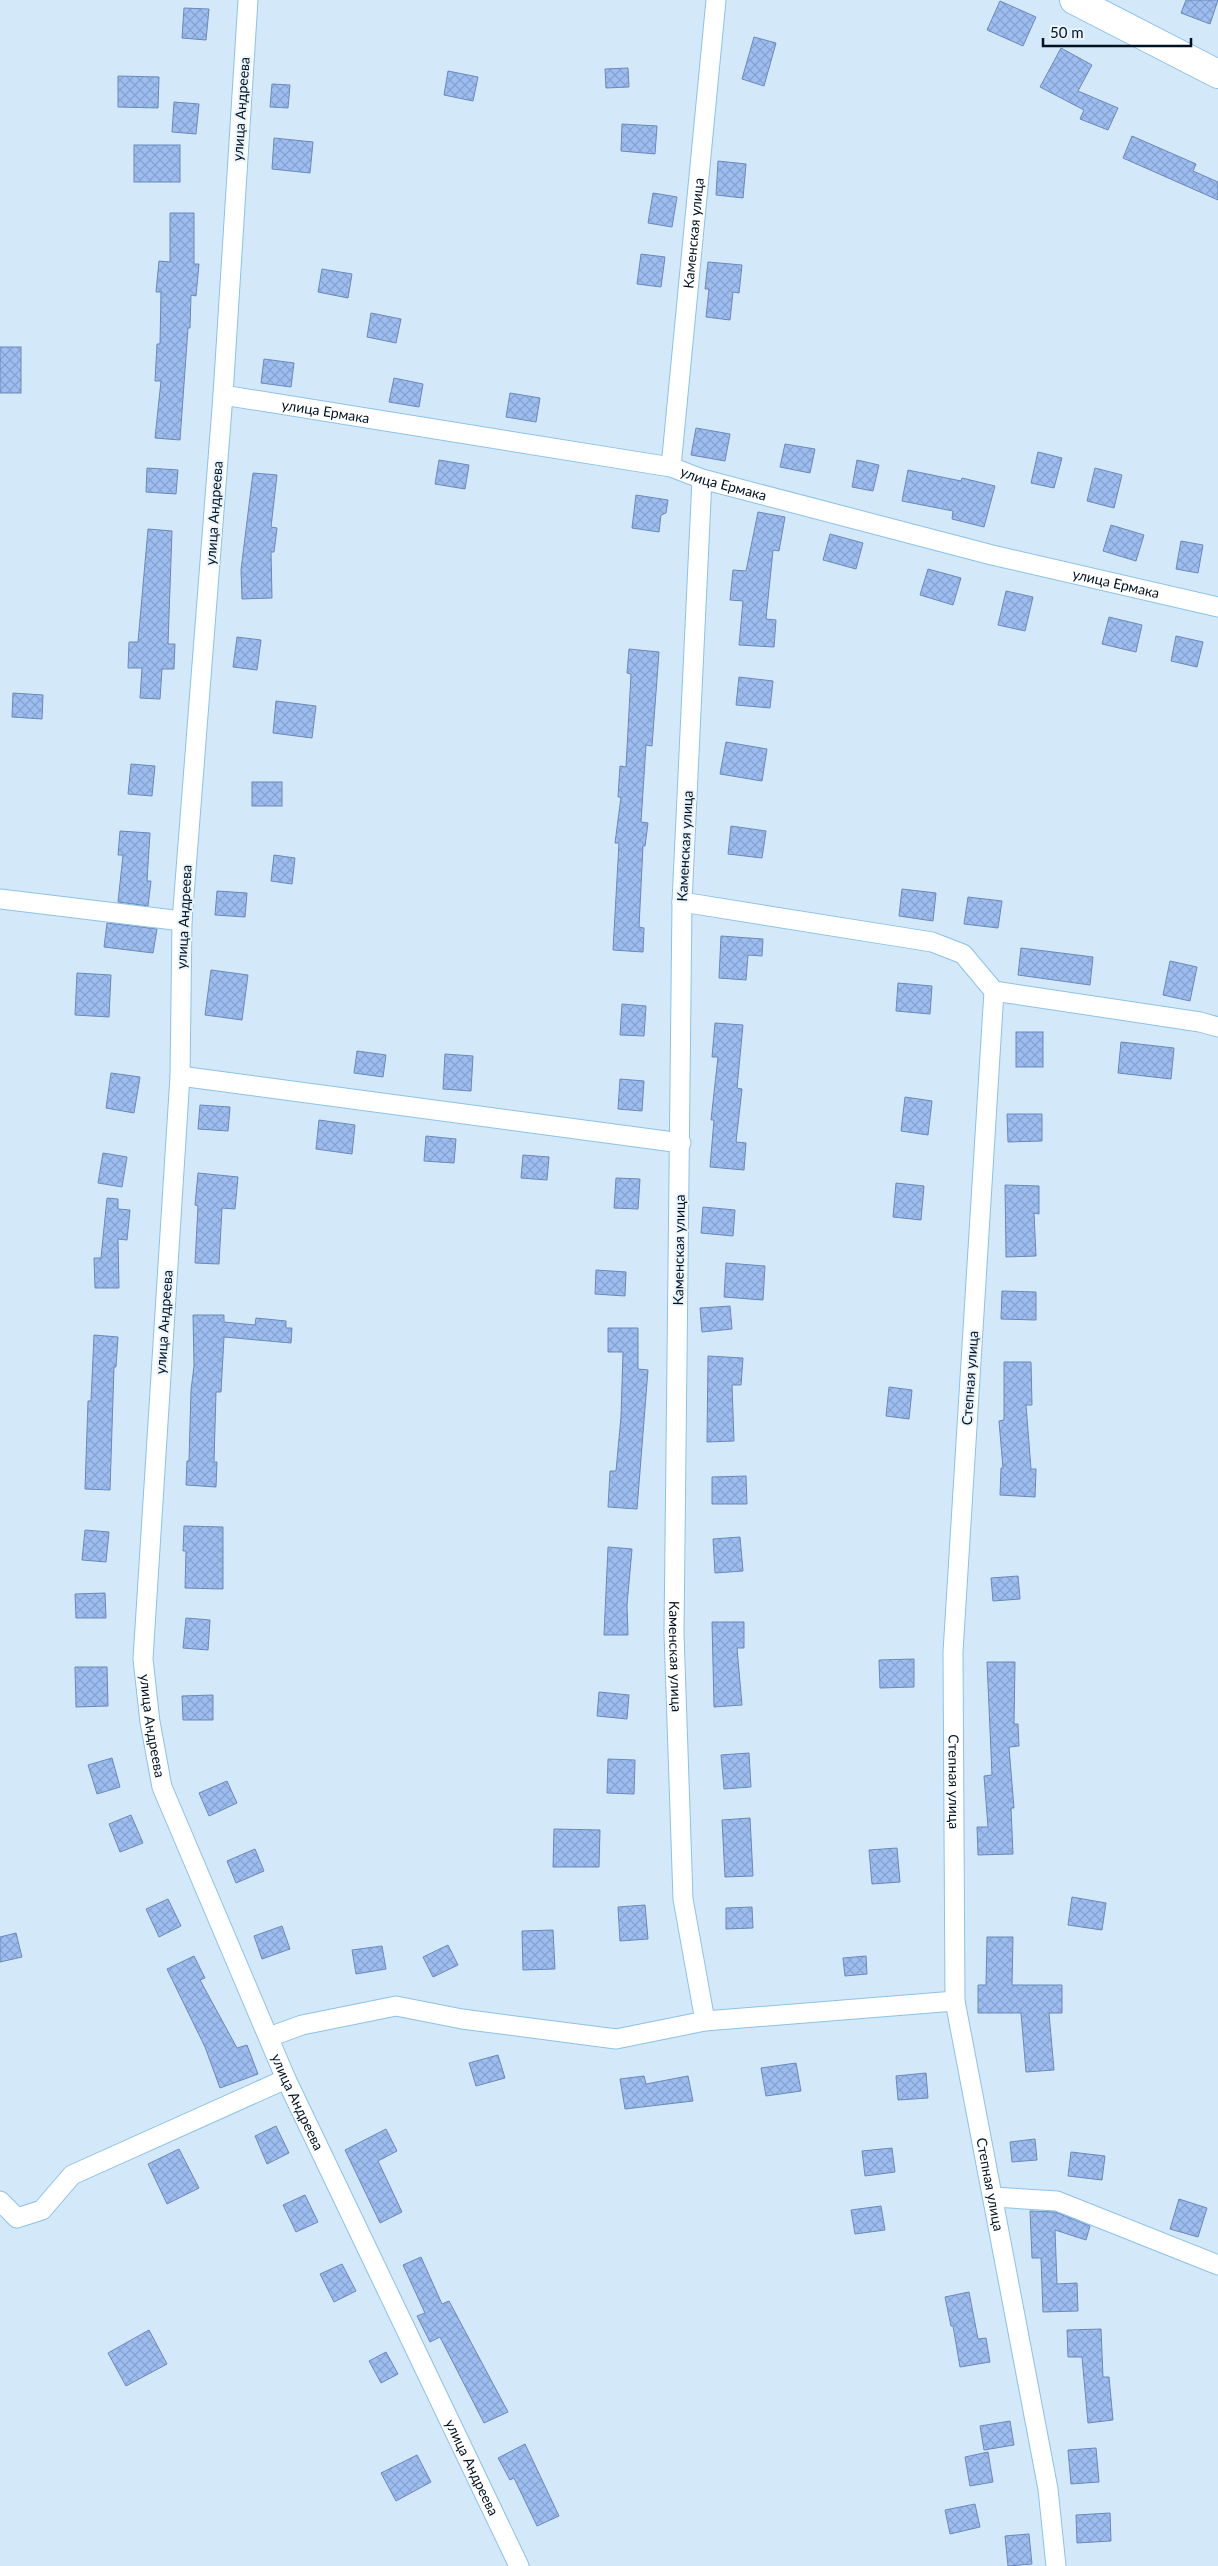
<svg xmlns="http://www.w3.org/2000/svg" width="1218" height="2566" font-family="Lato,sans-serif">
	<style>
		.building { fill: url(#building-cross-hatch); stroke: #6b89b9 }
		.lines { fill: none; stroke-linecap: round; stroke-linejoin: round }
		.street-casing { stroke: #8bc2e9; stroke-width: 21 }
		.secondary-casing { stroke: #8bc2e9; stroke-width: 30 }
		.street { stroke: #fff; stroke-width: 19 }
		.secondary { stroke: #fff; stroke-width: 28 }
		.labels { text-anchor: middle; stroke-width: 4; stroke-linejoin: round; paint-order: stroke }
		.street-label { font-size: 14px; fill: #001321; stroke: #e9f4fc }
	</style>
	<defs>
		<pattern id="building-cross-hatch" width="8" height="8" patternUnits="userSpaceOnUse" patternTransform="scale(1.25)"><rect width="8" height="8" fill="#9dbdf0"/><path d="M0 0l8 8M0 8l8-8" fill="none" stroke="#85a2ce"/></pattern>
	</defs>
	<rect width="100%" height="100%" fill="#d3e9f9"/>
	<g class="building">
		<polygon points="1186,0 1218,0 1210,24 1181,13"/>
		<polygon points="1000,1 1036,17 1023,46 987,30"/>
		<polygon points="184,8 209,9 206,40 182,38"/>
		<polygon points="754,37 776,43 764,86 742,79"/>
		<polygon points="1061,48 1092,65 1078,91 1118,108 1108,130 1080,119 1084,110 1040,87"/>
		<polygon points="628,68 629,87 606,88 605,69"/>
		<polygon points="448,71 478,77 473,101 444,95"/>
		<polygon points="118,76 159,77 158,108 118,107"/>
		<polygon points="272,84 290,85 288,108 270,107"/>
		<polygon points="174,102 199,104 196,134 172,132"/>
		<polygon points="622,124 657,126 655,154 621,151"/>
		<polygon points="1132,136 1196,164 1193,171 1218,182 1218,200 1123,158"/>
		<polygon points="274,138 313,142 310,173 272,169"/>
		<rect x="134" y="145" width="46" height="37"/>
		<polygon points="718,161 746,164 743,198 716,195"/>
		<polygon points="653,193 677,197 672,227 648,223"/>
		<polygon points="170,213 194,213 194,264 199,264 196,296 191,295 190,328 188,328 180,440 155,438 161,381 155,381 157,344 160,344 161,292 156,292 159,261 170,262"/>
		<polygon points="641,254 665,257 661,287 637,284"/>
		<polygon points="708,262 742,265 739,293 733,292 730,320 706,317 709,289 705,289"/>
		<polygon points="322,269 352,274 348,298 318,292"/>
		<polygon points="371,313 401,319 396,343 367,337"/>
		<rect x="0" y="347" width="21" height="46"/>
		<polygon points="264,359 294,363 291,387 261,383"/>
		<polygon points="394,378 423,384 419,407 389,402"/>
		<polygon points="510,393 540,398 536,422 506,417"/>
		<polygon points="696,428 730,434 725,461 691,455"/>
		<polygon points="785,444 815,449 810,473 780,467"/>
		<polygon points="1038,452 1062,458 1054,488 1031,483"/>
		<polygon points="439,460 469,465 465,489 435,484"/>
		<polygon points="857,460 879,465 873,491 852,487"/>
		<polygon points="147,468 178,470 176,494 146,492"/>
		<polygon points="1095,468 1122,475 1114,508 1087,501"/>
		<polygon points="908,470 961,481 962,478 995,486 984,527 952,519 953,511 902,501"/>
		<polygon points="253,473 277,475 271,527 277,528 274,552 271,552 272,598 242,599 241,570"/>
		<polygon points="636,495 668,500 666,513 661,515 659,532 632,528"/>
		<polygon points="758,512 785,517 779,551 773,550 766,619 776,620 774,647 739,645 743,601 730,600 733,570 746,571"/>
		<polygon points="1111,525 1144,535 1136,561 1103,551"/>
		<polygon points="148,529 172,531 168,644 175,644 174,669 162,669 160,699 140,698 142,668 128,668 129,642 138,642"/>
		<polygon points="830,534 863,543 856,569 823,560"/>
		<polygon points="1181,541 1203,545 1198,573 1176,569"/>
		<polygon points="928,569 961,578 953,605 920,595"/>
		<polygon points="1006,591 1033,597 1025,631 998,625"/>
		<polygon points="1109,617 1142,625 1136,652 1102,644"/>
		<polygon points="1176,636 1203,642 1197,667 1171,661"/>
		<polygon points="237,637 261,640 257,670 233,667"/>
		<polygon points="629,649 659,652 652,746 646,745 641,822 648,823 645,846 643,846 639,927 644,928 643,952 613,950 619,843 615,843 621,797 618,797 620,766 626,767 631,674 627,673"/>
		<polygon points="739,677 773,681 770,708 736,705"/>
		<polygon points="13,693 43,695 42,719 12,717"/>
		<polygon points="276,701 316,706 312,738 273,733"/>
		<polygon points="726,742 767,749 762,781 720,774"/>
		<polygon points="131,764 155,766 152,796 128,794"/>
		<rect x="252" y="782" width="30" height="24"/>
		<polygon points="731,826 766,831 762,858 728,854"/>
		<polygon points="120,831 150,833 147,881 151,881 148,906 118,902 123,855 118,855"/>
		<polygon points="274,855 295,858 292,884 271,881"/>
		<polygon points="902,889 936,893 933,921 899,916"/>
		<polygon points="217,891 247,893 245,917 215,915"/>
		<polygon points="968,897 1002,901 998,928 964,924"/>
		<polygon points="107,923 157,929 153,953 104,947"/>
		<polygon points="721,936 763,939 762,956 748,955 746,980 719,978"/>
		<polygon points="1021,948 1093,957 1090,985 1018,975"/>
		<polygon points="1170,961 1197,967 1190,1001 1163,995"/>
		<polygon points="211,970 248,975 242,1020 205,1015"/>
		<polygon points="77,973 111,975 109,1017 75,1015"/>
		<polygon points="898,983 932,986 930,1014 896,1011"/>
		<polygon points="622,1004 646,1006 644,1036 620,1035"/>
		<polygon points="715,1023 743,1025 737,1088 742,1089 736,1142 746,1143 744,1170 710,1167 714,1120 711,1120 718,1057 712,1057"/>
		<rect x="1016" y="1032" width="27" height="35"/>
		<polygon points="1121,1042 1174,1048 1171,1079 1118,1073"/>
		<polygon points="357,1051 386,1055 383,1077 354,1073"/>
		<polygon points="445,1054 473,1056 471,1091 443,1089"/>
		<polygon points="111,1073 140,1077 134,1113 106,1108"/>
		<polygon points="620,1079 644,1081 642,1111 618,1109"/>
		<polygon points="905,1097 932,1101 928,1135 901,1131"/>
		<polygon points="200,1105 230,1107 228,1131 198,1129"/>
		<polygon points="1007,1114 1042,1114 1042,1141 1008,1142"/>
		<polygon points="319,1120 355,1125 352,1154 316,1149"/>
		<polygon points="426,1136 456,1139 454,1163 424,1161"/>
		<polygon points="103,1153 127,1157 122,1187 98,1183"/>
		<polygon points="523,1155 549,1157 547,1180 521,1178"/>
		<polygon points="198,1173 238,1177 235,1209 222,1208 219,1264 195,1263 198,1206 195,1205"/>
		<polygon points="616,1178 640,1179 638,1209 614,1208"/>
		<polygon points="896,1183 924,1186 921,1220 893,1217"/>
		<polygon points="1005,1185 1039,1186 1039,1214 1034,1213 1036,1256 1006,1257"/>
		<polygon points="107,1198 118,1199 118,1209 130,1210 127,1240 118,1239 119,1288 95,1288 94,1258 101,1258"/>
		<polygon points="703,1207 735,1210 733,1236 701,1233"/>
		<polygon points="726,1263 765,1266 763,1300 724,1297"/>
		<polygon points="596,1270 626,1272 625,1296 595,1294"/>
		<polygon points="1002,1291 1036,1292 1036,1320 1001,1319"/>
		<polygon points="730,1306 732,1329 702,1332 700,1308"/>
		<polygon points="193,1315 224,1315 224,1322 255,1325 256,1318 286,1321 286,1328 292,1328 291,1343 224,1337 221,1392 216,1392 214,1462 217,1462 216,1487 186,1485 187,1461 189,1461 191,1390 194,1366"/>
		<polygon points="608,1328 638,1328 638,1369 648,1370 637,1509 608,1507 610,1471 616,1471 621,1417 623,1352 608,1352"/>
		<polygon points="94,1335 118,1337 116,1367 114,1367 110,1490 85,1489 88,1401 91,1401"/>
		<polygon points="708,1356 743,1358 741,1385 732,1385 734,1441 707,1442"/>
		<polygon points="1004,1362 1031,1362 1032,1405 1026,1405 1031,1469 1036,1469 1035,1497 1000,1495 1001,1468 1003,1468 999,1421 1004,1420"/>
		<polygon points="889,1387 912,1390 909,1419 886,1416"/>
		<polygon points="746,1476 747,1504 712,1504 712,1477"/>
		<polygon points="184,1526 223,1527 223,1589 185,1588 186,1551 183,1551"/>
		<polygon points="85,1530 109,1532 106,1562 82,1560"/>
		<polygon points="740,1537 743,1571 715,1573 713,1539"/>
		<polygon points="608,1547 632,1549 627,1605 628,1635 604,1635"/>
		<polygon points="1018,1576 1020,1599 993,1601 991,1578"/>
		<polygon points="105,1593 106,1618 76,1618 75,1594"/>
		<polygon points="186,1618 210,1620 208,1650 183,1648"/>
		<polygon points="712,1622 744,1622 744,1648 737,1648 742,1705 714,1707"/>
		<polygon points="914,1659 914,1687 880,1688 879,1660"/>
		<polygon points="987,1662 1015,1662 1014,1724 1018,1724 1019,1746 1009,1747 1014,1808 1011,1808 1013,1854 978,1855 977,1827 988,1827 984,1776 992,1775"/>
		<polygon points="75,1667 107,1667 108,1706 76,1707"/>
		<polygon points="599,1692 629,1695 627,1719 597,1716"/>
		<polygon points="213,1695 213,1720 183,1720 182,1696"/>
		<polygon points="749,1753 751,1787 724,1789 721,1755"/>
		<polygon points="112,1758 120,1787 97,1794 88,1765"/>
		<polygon points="608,1759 635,1760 634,1794 607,1793"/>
		<polygon points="227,1781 237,1803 209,1816 199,1793"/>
		<polygon points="131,1815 143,1843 120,1852 109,1824"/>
		<polygon points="750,1818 753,1876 725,1877 722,1820"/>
		<polygon points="554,1829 600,1830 599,1867 553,1867"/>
		<polygon points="897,1848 900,1882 872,1884 869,1850"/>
		<polygon points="255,1849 264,1871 236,1883 227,1861"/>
		<polygon points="1072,1897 1106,1903 1102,1930 1068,1925"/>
		<polygon points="168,1899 181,1926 159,1937 146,1909"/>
		<polygon points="645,1905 648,1939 620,1941 618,1907"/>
		<polygon points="752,1907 753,1928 726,1929 726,1908"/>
		<polygon points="282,1926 290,1949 262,1959 254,1936"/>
		<polygon points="553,1930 555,1969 523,1970 522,1931"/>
		<polygon points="16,1933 22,1957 0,1962 0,1937"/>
		<polygon points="987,1937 1013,1937 1012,1985 1062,1985 1062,2013 1049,2013 1054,2070 1026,2072 1021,2013 978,2013 978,1985 986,1985"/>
		<polygon points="448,1945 458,1965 433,1977 423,1957"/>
		<polygon points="382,1946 386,1969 356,1974 352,1950"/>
		<polygon points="194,1956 205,1978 200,1980 237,2048 247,2045 258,2074 220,2088 205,2047 167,1969"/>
		<polygon points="866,1956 867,1974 845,1976 843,1958"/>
		<polygon points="498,2055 505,2078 476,2086 469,2063"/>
		<polygon points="796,2063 801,2091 766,2096 761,2068"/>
		<polygon points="926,2073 928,2098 898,2100 896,2076"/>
		<polygon points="644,2076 646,2084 688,2076 693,2101 625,2109 620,2079"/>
		<polygon points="276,2126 289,2153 267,2164 255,2136"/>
		<polygon points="386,2129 397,2151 378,2161 402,2212 380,2223 345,2150"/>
		<polygon points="1035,2139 1037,2160 1012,2162 1010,2142"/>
		<polygon points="892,2148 895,2172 865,2176 862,2151"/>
		<polygon points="179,2149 199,2188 167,2204 148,2164"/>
		<polygon points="1071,2152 1105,2156 1102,2180 1068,2176"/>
		<polygon points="305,2195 318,2222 296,2232 283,2205"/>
		<polygon points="1179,2199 1207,2208 1198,2237 1170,2229"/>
		<polygon points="881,2206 885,2230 855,2234 851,2210"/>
		<polygon points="1030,2211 1055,2212 1090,2226 1086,2240 1055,2230 1057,2284 1077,2283 1078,2311 1043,2312 1041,2258 1032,2258"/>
		<polygon points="421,2257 442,2304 449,2301 508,2412 484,2423 440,2337 430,2342 417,2316 425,2313 403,2265"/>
		<polygon points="342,2264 356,2291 334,2302 320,2274"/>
		<polygon points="969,2292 978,2339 986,2338 990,2362 960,2367 953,2326 951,2326 945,2297"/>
		<polygon points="1101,2329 1103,2377 1109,2377 1113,2420 1088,2423 1082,2357 1068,2357 1067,2330"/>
		<polygon points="149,2330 167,2364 126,2386 108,2353"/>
		<polygon points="386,2352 398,2374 381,2383 369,2361"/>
		<polygon points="1010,2421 1014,2445 984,2450 980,2426"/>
		<polygon points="525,2444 559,2516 537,2526 514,2478 510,2480 498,2458"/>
		<polygon points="1096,2448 1099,2482 1071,2484 1068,2450"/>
		<polygon points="988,2452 993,2482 970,2486 965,2457"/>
		<polygon points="417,2455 431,2482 396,2501 381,2473"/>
		<polygon points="975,2504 980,2527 950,2534 945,2510"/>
		<polygon points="1110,2513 1111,2541 1077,2543 1076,2515"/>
		<polygon points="1029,2534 1032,2564 1008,2566 1005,2536"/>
	</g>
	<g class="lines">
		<g class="street-casing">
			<g id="street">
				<path id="s1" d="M248,0l-25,395 -41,526 -2,155 -37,583 7,63 12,65 124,292 233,487"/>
				<path id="s2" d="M223,395l448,72 31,12 290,76 226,52"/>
				<path id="s3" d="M671,467l45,-467"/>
				<path id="s4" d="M702,479l-20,423 -8,731 9,266 22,122"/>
				<polyline points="0,899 182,921"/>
				<polyline points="682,902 932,942 963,954 994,991 1200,1022 1218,1027"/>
				<path id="s5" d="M994,991l-41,661 2,349 93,488 8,77"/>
				<polyline points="180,1076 681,1143"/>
				<polyline points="269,2037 302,2025 396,2006 462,2019 616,2039 705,2021 955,2001"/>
				<polyline points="993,2197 1057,2201 1218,2265"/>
				<polyline points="0,2201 17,2218 42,2210 72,2175 286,2079"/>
			</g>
		</g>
		<g class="secondary-casing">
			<polyline id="secondary" points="1074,0 1218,74"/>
		</g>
		<use href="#street" class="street"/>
		<use href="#secondary" class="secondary"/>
	</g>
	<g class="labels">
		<g class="street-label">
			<text transform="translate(241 109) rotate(-86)" y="5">улица Андреева</text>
			<text dy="5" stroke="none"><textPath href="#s3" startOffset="235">Каменская улица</textPath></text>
			<text dy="5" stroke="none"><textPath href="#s2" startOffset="104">улица Ермака</textPath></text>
			<text dy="5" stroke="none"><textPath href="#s2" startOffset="509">улица Ермака</textPath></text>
			<text transform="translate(214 513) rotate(-86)" y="5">улица Андреева</text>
			<text dy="5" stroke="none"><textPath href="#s2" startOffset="914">улица Ермака</textPath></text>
			<text transform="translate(685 846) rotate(-87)" y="5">Каменская улица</text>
			<text transform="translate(184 917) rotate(-87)" y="5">улица Андреева</text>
			<text transform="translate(679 1250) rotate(-89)" y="5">Каменская улица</text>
			<text transform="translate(164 1322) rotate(-86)" y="5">улица Андреева</text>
			<text transform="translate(970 1378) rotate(-86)" y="5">Степная улица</text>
			<text dy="5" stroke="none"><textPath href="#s4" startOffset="1178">Каменская улица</textPath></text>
			<text dy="5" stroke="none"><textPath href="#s1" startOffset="1730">улица Андреева</textPath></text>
			<text dy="5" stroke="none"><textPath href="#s5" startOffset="792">Степная улица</textPath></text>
			<text dy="5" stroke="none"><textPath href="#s1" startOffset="2135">улица Андреева</textPath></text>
			<text dy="5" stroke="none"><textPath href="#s5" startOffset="1198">Степная улица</textPath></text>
			<text dy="5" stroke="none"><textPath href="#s1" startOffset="2540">улица Андреева</textPath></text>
		</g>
	</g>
	<path d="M1043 38v8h148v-8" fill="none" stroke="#001321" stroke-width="2.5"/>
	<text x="1050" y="38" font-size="15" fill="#001321" stroke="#e9f4fc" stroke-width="4" paint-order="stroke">50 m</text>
</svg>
